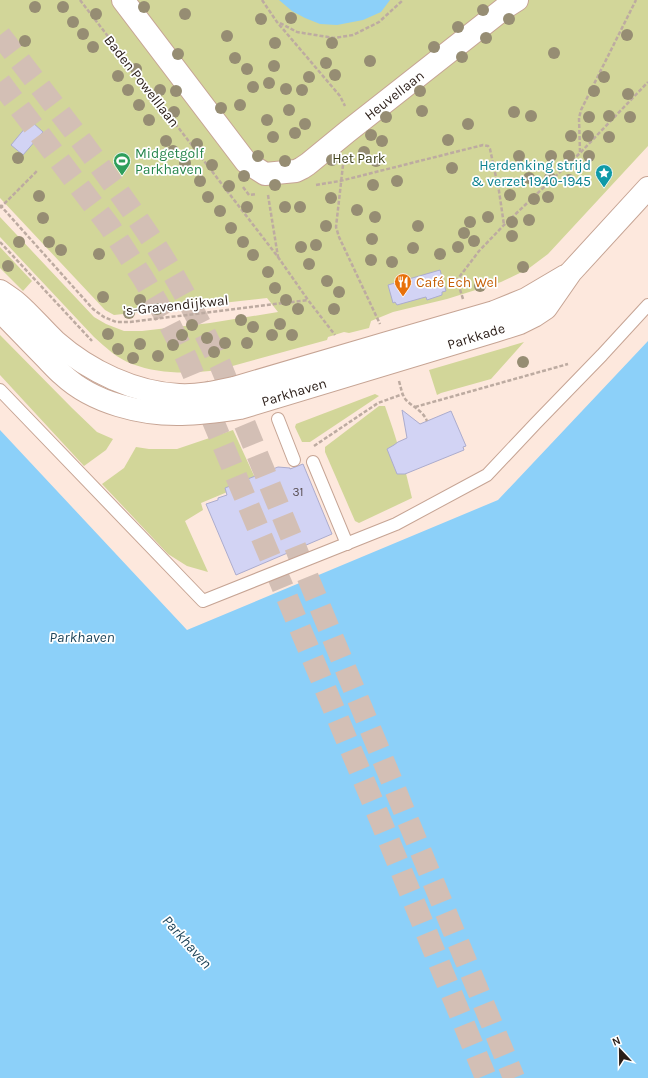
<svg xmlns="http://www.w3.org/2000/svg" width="648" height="1078" font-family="Karla,sans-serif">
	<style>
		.green { fill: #d2d699 }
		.water { fill: #8cd0f9 }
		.building { fill: #d2d3f4; stroke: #acaccd }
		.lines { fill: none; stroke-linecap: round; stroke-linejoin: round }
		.highway-tunnel { stroke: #d3bfb5; stroke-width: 22; stroke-dasharray: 22 11; stroke-linecap: butt }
		.lane-casing { stroke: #c6a494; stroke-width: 14 }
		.street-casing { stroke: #c6a494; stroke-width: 24 }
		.secondary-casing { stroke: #c6a494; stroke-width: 24 }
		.path { stroke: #bdaba1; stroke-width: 2.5; stroke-dasharray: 4 2; stroke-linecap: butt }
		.lane { stroke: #fff; stroke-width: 12 }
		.street { stroke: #fff; stroke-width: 22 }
		.secondary { stroke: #fff; stroke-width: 22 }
		.tree { fill: #968d73 }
		.labels { text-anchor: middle; stroke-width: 3.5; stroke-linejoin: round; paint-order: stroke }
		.number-label { font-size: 12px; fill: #544a4e }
		.street-label { font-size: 14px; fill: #2a1d17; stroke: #fff }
		.leisure-label { font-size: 14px; fill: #27864d; stroke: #fff; text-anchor: start }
		.park-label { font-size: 14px; fill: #41431d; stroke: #fff }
		.culture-label { font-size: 14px; fill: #0d838f; stroke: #fff; text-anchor: end }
		.food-label { font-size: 14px; fill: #c56008; stroke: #fff; text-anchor: start }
		.water-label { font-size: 15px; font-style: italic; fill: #20465b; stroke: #fff }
	</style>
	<rect width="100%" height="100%" fill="#fde8dd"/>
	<g class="green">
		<path d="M0,0h648v146l-100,108 -20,15 -27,13 -54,17 -54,13 -22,9 -2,7 -20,5 -5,-1 -16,5 -1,3 -109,30c-29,4 -59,4 -86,-6 -14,-5 -27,-17 -38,-27l-94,-100v-20l94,100 12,7 18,7h18l68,-8 68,-11 -11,-14 -153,17 -9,-5 -105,-112z"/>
		<polygon points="0,247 32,281 23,291 0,268"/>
		<polygon points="0,335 72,408 97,432 113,439 106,450 84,466 0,375"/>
		<polygon points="524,342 491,379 441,393 437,395 429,370"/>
		<polygon points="375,394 379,396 310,442 302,442 295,427 296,424"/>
		<path d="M379,406h6c11,31 20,61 27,92l-53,25 -4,-2 -30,-69v-5z"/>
		<polygon points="233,430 256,480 201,503 203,510 185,521 208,572 187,566 168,554 102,484 124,468 136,447 149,449 177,449"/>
	</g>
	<g class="water">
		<polygon points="279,0 390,0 381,12 363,20 337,25 320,24 305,18 292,11"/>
		<polygon points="648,341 648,1078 0,1078 0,430 187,630 498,500"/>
	</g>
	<g class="building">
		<polygon points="31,121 43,132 23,155 11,145"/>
		<polygon points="440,270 446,291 442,292 442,295 427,300 426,297 422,298 397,305 395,302 393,303 388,285"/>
		<polygon points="402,410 420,424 451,411 466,446 463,447 464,450 405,474 397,474 387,449 394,445 398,442 407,438"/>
		<polygon points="303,464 332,534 236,575 206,504 218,500 218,498 227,495 225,488 278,467 290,468 290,469"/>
	</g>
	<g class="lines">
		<g class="highway-tunnel">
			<path d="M0,35c51,66 103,132 150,202 27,40 49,84 70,127l294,714"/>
			<polyline points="0,82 110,227 143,278 167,319 187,359 382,824 486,1078"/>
		</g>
		<g class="lane-casing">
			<g id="lane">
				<polyline points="0,390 203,601 396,524 487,475 536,423 602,355 648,305"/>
				<polyline points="278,419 294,460"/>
				<polyline points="313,462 347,544"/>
			</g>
		</g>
		<g class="street-casing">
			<polyline id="street" points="123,0 246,162 265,174 296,171 302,168 308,164 347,132 506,7 517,0"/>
		</g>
		<g class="secondary-casing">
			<g id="secondary">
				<path d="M0,291c6,4 12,8 17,12 14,12 26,27 39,39 33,29 79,51 123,53 19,1 37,-3 55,-7l153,-45 107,-31 32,-13 39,-23"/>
				<path d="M0,308l6,9c13,13 25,26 38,39 6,6 12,13 19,19 30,28 79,40 119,39 19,0 39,-3 58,-6l255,-77 25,-8 14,-7 12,-8 25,-36 77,-84"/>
			</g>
		</g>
		<g class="path">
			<polyline points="80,0 278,257 308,300 335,335"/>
			<polyline points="262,0 277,22 340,96 345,106"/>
			<polyline points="280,23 297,32 334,38 353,35 379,22 403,0"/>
			<polyline points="580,152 579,118 581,110 636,0"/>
			<polyline points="343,165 336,227 339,237 380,324"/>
			<polyline points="316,185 340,181 483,145 488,146 490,149 499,191 504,225"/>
			<polyline points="243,187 249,195 256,194"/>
			<polyline points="268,195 278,257"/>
			<polyline points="0,205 93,309 104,317 116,322 130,322 308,300"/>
			<polyline points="0,208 37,171"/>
			<polyline points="0,242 92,341"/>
			<polyline points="463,299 457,280 479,251 504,225 580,153 648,82"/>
			<path d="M399,381c2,7 3,14 7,19 7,7 17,11 21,21"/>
			<polyline points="415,407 568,364"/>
			<polyline points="314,446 378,403 403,394"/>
		</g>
		<use href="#lane" class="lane"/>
		<use href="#street" class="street"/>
		<use href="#secondary" class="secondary"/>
	</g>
	<g class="tree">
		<circle cx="35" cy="7" r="6"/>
		<circle cx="63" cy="7" r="6"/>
		<circle cx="144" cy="7" r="6"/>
		<circle cx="483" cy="10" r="6"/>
		<circle cx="96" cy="14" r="6"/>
		<circle cx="185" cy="14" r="6"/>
		<circle cx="291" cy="18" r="6"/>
		<circle cx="261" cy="19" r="6"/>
		<circle cx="509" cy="19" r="6"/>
		<circle cx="73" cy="22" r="6"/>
		<circle cx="458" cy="27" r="6"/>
		<circle cx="83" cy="34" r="6"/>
		<circle cx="627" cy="35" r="6"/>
		<circle cx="227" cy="36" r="6"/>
		<circle cx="486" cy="38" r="6"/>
		<circle cx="25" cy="41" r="6"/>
		<circle cx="275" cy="43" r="6"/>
		<circle cx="332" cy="43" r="6"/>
		<circle cx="93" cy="47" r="6"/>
		<circle cx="434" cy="47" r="6"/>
		<circle cx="554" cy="53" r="6"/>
		<circle cx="178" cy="54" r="6"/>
		<circle cx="462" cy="57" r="6"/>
		<circle cx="235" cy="58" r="6"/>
		<circle cx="370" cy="61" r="6"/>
		<circle cx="326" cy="63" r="6"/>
		<circle cx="274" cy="66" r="6"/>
		<circle cx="136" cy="69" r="6"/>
		<circle cx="247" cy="69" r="6"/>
		<circle cx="335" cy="75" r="6"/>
		<circle cx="118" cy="76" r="6"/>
		<circle cx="309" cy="77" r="6"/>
		<circle cx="604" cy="77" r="6"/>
		<circle cx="269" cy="83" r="6"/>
		<circle cx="253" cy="87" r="6"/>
		<circle cx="286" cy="89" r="6"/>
		<circle cx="128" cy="90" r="6"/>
		<circle cx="160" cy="90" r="6"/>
		<circle cx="302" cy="90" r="6"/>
		<circle cx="176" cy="91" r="6"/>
		<circle cx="420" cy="91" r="6"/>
		<circle cx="594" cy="91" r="6"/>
		<circle cx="628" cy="94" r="6"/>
		<circle cx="139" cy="105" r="6"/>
		<circle cx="240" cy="105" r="6"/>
		<circle cx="221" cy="108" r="6"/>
		<circle cx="289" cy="110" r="6"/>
		<circle cx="422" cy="111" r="6"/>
		<circle cx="174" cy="112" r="6"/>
		<circle cx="514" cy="112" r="6"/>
		<circle cx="531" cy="116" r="6"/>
		<circle cx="609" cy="116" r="6"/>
		<circle cx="386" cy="117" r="6"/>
		<circle cx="589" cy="117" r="6"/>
		<circle cx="630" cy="117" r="6"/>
		<circle cx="149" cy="120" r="6"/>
		<circle cx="267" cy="120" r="6"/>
		<circle cx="305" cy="124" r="6"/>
		<circle cx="468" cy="124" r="6"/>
		<circle cx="295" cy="133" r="6"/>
		<circle cx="371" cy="135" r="6"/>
		<circle cx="571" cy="136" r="6"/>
		<circle cx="588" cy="136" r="6"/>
		<circle cx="273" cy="137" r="6"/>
		<circle cx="609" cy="137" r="6"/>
		<circle cx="448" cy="140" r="6"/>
		<circle cx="166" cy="141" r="6"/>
		<circle cx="382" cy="141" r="6"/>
		<circle cx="197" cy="144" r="6"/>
		<circle cx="173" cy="151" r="6"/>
		<circle cx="364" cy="152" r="6"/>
		<circle cx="258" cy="156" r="6"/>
		<circle cx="519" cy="156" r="6"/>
		<circle cx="551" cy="156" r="6"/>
		<circle cx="569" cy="156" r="6"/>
		<circle cx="589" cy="156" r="6"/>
		<circle cx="18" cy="158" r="6"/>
		<circle cx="332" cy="160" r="6"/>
		<circle cx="285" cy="161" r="6"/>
		<circle cx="376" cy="161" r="6"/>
		<circle cx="185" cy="163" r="6"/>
		<circle cx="212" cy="165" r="6"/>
		<circle cx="452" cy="168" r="6"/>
		<circle cx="244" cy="176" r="6"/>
		<circle cx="529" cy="178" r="6"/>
		<circle cx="550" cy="178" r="6"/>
		<circle cx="569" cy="180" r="6"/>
		<circle cx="200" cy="181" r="6"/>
		<circle cx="397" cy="181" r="6"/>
		<circle cx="275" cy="185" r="6"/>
		<circle cx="373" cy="185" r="6"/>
		<circle cx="229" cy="186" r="6"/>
		<circle cx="510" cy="195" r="6"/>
		<circle cx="39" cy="196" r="6"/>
		<circle cx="208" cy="197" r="6"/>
		<circle cx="548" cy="197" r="6"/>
		<circle cx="331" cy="198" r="6"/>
		<circle cx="534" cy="199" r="6"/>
		<circle cx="247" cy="207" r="6"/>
		<circle cx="285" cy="207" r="6"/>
		<circle cx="300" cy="207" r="6"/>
		<circle cx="357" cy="210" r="6"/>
		<circle cx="220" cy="211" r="6"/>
		<circle cx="375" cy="217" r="6"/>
		<circle cx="488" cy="217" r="6"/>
		<circle cx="43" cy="218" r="6"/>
		<circle cx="529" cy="220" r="6"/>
		<circle cx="470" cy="222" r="6"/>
		<circle cx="512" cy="222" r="6"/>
		<circle cx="326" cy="226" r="6"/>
		<circle cx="418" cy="226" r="6"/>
		<circle cx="231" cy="228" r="6"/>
		<circle cx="464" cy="233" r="6"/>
		<circle cx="512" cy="236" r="6"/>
		<circle cx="372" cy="239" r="6"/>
		<circle cx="474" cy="241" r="6"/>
		<circle cx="19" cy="242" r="6"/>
		<circle cx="49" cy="242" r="6"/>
		<circle cx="243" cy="242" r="6"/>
		<circle cx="316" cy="245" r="6"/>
		<circle cx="301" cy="247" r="6"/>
		<circle cx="458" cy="247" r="6"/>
		<circle cx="413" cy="248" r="6"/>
		<circle cx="61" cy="250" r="6"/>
		<circle cx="99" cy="254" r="6"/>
		<circle cx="440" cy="254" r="6"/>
		<circle cx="253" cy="255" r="6"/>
		<circle cx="371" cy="260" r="6"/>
		<circle cx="392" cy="262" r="6"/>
		<circle cx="309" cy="264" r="6"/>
		<circle cx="8" cy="266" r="6"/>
		<circle cx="523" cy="267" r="6"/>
		<circle cx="268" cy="272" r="6"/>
		<circle cx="327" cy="281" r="6"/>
		<circle cx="480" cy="286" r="6"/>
		<circle cx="275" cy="288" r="6"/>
		<circle cx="339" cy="292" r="6"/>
		<circle cx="103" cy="297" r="6"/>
		<circle cx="140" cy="300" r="6"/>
		<circle cx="286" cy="300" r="6"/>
		<circle cx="157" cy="309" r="6"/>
		<circle cx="298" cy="309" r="6"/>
		<circle cx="334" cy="309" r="6"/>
		<circle cx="129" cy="313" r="6"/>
		<circle cx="241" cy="320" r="6"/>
		<circle cx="280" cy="324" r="6"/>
		<circle cx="192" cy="325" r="6"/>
		<circle cx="253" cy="327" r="6"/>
		<circle cx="108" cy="334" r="6"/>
		<circle cx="182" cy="335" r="6"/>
		<circle cx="272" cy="335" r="6"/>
		<circle cx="292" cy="335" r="6"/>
		<circle cx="207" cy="338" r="6"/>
		<circle cx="225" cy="343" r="6"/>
		<circle cx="247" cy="343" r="6"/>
		<circle cx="140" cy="344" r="6"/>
		<circle cx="173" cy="345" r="6"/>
		<circle cx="118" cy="349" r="6"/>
		<circle cx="214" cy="352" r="6"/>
		<circle cx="158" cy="356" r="6"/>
		<circle cx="133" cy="358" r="6"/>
		<circle cx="523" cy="362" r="6"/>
	</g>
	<defs>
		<g id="stadium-pin" transform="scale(0.9)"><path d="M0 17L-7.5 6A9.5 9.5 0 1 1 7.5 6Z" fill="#2e9e5b" stroke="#fff"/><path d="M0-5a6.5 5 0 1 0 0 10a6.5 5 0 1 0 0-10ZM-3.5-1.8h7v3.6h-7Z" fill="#fff"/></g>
		<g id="sight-pin" transform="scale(0.9)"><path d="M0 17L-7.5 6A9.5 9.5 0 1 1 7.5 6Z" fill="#0f9aa8" stroke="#fff"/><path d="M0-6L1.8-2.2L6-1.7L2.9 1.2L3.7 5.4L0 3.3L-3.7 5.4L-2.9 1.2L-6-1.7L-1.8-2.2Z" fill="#fff"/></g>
		<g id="restaurant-pin" transform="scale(0.9)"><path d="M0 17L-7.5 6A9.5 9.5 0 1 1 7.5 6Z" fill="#e8710a" stroke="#fff"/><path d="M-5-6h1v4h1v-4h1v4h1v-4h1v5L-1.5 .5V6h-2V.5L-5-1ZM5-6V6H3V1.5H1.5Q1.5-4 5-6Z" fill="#fff"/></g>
	</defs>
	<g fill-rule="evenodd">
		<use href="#stadium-pin" x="122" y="161"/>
		<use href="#sight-pin" x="604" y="173"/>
		<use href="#restaurant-pin" x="403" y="282"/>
	</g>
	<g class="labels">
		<g class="number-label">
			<text x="298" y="496">31</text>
		</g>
		<g class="street-label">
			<text transform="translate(142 81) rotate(52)" y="5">Baden Powelllaan</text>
			<text transform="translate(394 95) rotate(-38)" y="5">Heuvellaan</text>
			<text transform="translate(176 305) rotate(-6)" y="5">'s-Gravendijkwal</text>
			<text transform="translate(476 336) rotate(-17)" y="5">Parkkade</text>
			<text transform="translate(294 392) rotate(-17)" y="5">Parkhaven</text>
		</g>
		<g class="leisure-label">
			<text x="135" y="158">Midgetgolf<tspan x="135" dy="16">Parkhaven</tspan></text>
		</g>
		<g class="park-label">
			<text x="359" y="163">Het Park</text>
		</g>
		<g class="culture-label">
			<text x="591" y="170">Herdenking strijd<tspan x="591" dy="16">&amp; verzet 1940-1945</tspan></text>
		</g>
		<g class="food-label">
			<text x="416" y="287">Café Ech Wel</text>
		</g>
		<g class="water-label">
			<text x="82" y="642">Parkhaven</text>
			<text transform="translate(187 942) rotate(48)" y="5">Parkhaven</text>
		</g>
	</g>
	<g transform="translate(620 1050) rotate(338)" stroke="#ffffff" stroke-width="3" paint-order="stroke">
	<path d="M0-3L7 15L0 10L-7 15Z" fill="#2a1d17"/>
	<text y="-6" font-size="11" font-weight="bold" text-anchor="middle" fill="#2a1d17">N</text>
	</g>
</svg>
